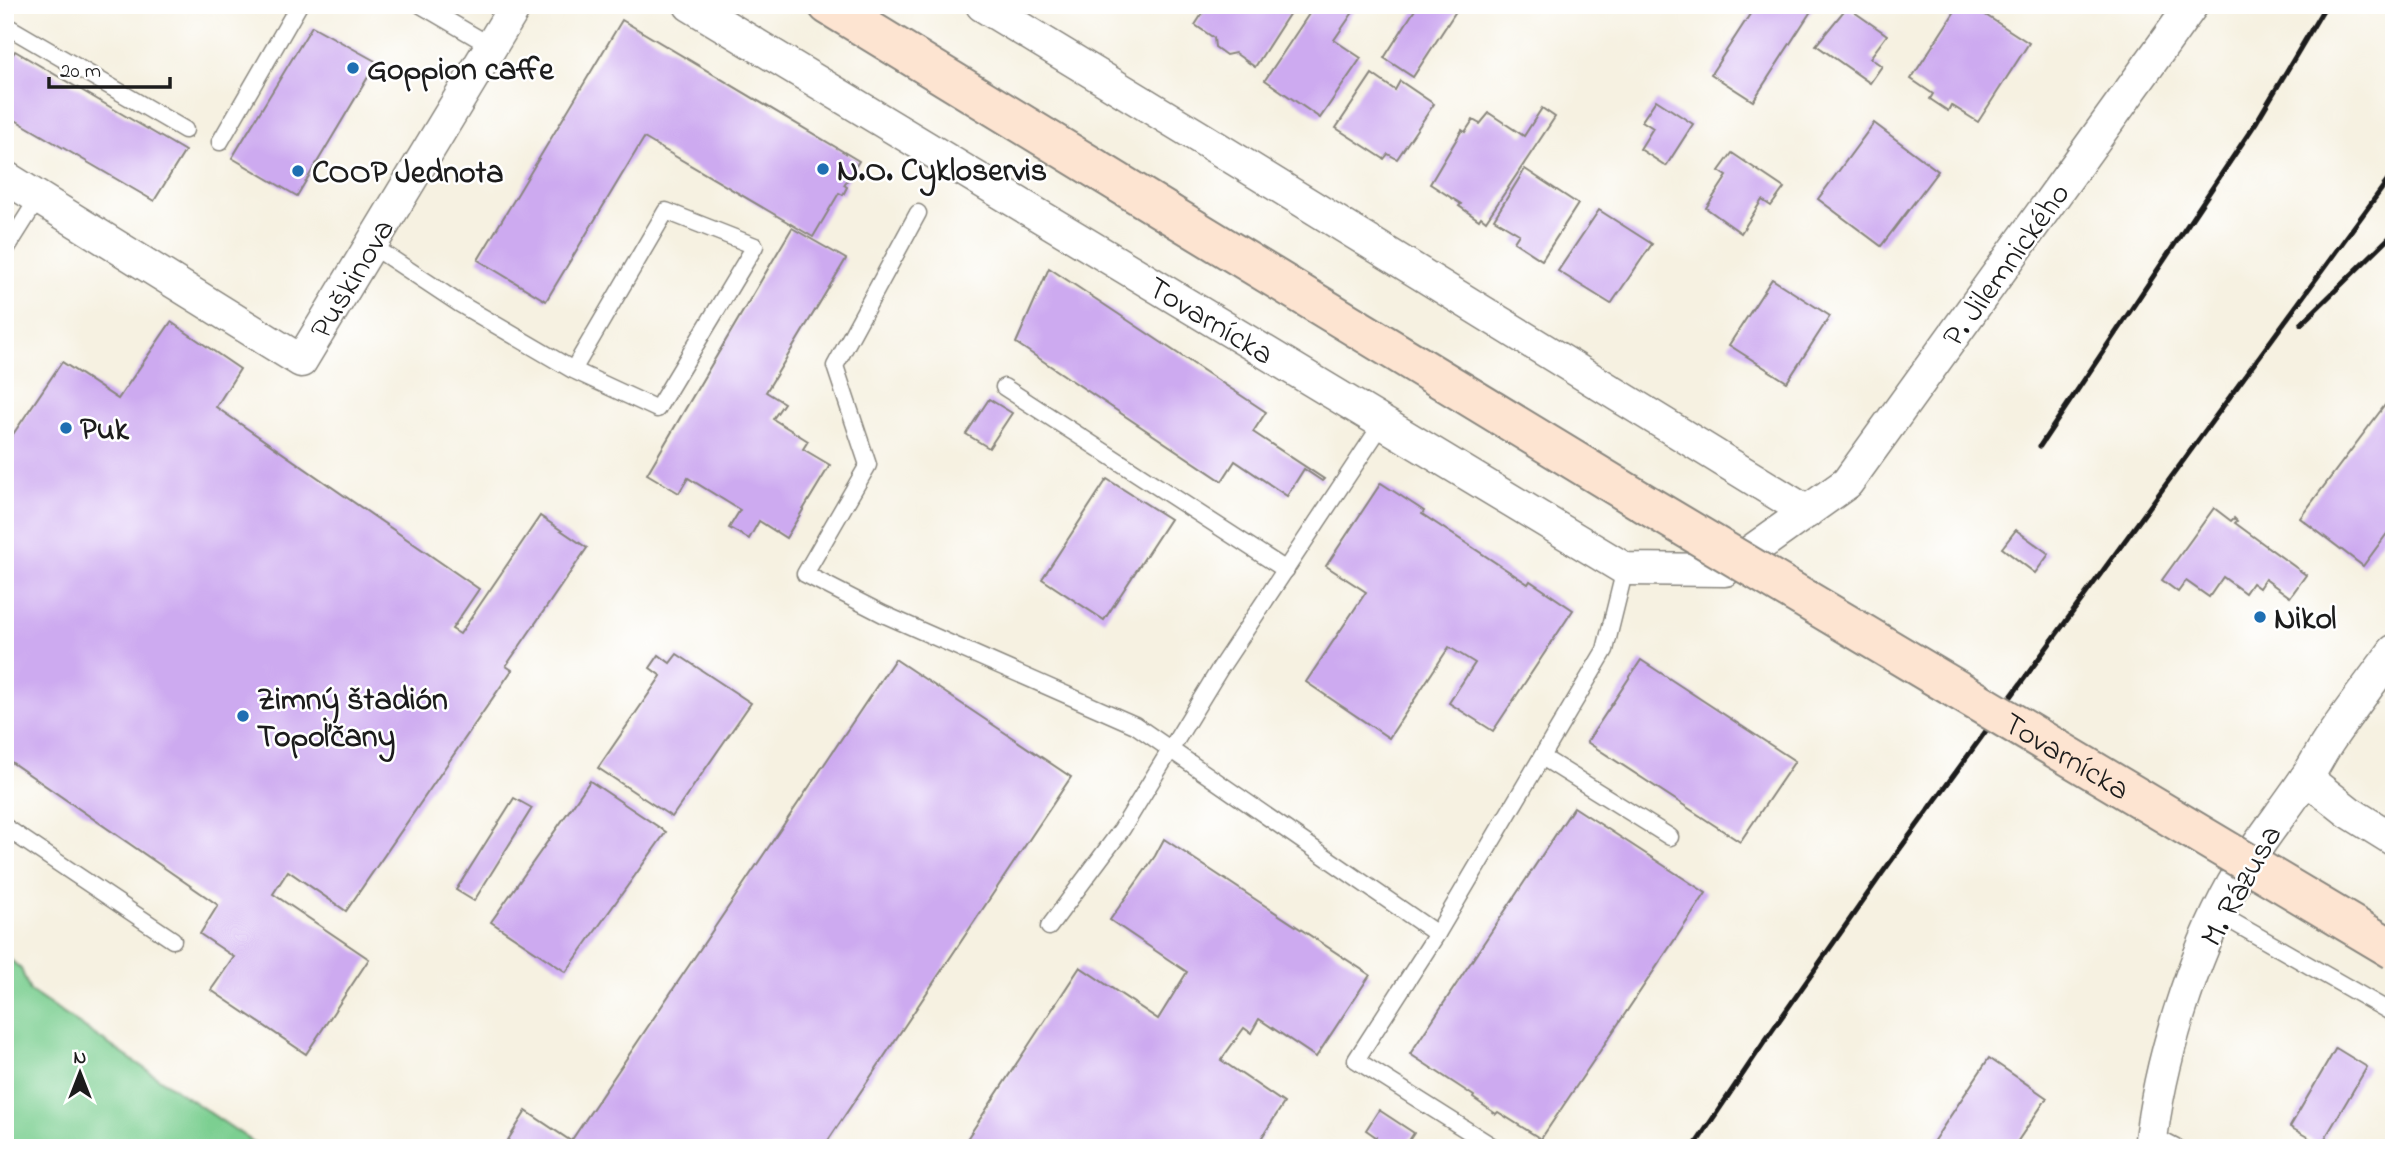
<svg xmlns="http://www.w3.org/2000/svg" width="2399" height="1153" font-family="'Indie Flower',sans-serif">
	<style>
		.green { fill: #7ccf91; stroke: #4c7656; stroke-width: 2 }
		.building { fill: #cdaaf0 }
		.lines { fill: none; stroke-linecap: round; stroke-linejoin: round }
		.lane-casing { stroke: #89867e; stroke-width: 19 }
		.street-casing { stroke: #89867e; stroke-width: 35 }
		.secondary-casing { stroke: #89867e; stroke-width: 42 }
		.lane { stroke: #fff; stroke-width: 16 }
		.street { stroke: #fff; stroke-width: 32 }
		.secondary { stroke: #fde4d1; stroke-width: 38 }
		.rail { stroke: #1c1c1c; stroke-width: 5 }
		.secondary-bridge-casing { stroke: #89867e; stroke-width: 42; stroke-linecap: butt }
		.secondary-bridge { stroke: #fde4d1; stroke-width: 38 }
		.poi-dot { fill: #1f6fb2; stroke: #fff; stroke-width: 2.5 }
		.labels { text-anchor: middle; stroke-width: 5; stroke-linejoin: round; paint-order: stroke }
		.poi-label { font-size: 32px; font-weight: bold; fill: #1c1c1c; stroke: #fff; text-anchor: start }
		.street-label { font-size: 32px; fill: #1c1c1c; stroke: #fff }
	</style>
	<rect width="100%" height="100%" fill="#fff"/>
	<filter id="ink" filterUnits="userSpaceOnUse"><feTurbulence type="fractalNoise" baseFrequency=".0143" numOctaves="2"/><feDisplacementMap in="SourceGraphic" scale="14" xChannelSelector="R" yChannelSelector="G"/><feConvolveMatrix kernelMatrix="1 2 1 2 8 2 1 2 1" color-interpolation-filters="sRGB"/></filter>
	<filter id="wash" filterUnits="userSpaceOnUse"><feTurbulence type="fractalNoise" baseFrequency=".00686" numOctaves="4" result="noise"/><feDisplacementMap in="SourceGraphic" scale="28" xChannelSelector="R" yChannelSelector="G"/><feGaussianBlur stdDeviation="1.57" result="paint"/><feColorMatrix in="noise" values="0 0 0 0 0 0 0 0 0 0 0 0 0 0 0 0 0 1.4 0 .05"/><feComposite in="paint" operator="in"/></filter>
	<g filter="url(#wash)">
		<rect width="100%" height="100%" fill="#f6f1e1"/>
		<polygon class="green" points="5,955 21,969 30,991 262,1148 5,1148"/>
		<g id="blocks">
			<g class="building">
				<polygon points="1208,5 1295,5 1255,67 1235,53 1226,55 1215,47 1214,38 1195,25"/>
				<polygon points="1315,5 1358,5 1334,40 1361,58 1320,118 1265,80"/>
				<polygon points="1418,5 1460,5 1413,77 1384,58"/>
				<polygon points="1756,5 1815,5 1753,101 1711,74"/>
				<polygon points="1959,5 1970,5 2029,43 1978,122 1951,105 1948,111 1930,99 1933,94 1911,79"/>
				<polygon points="1847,7 1887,35 1870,58 1882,66 1870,83 1816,45"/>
				<polygon points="622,20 859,161 844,185 847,187 843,195 839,193 813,237 644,138 546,301 478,260"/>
				<polygon points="312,26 377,62 297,196 232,158"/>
				<polygon points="15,51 185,151 154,201 5,114 5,67"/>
				<polygon points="1372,74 1395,90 1400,81 1434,104 1397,159 1388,154 1384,159 1336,128"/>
				<polygon points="1656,100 1693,124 1666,166 1640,149 1653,128 1642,121"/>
				<polygon points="1542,108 1555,117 1486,221 1481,217 1479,220 1459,206 1461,204 1430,184 1462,130 1465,132 1473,120 1480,124 1489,113 1524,136"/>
				<polygon points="1874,123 1938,171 1881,246 1818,199"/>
				<polygon points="1732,153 1784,188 1771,206 1762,200 1741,233 1706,208 1727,176 1719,171"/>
				<polygon points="1525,169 1578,204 1542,260 1514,242 1519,234 1494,219"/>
				<polygon points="1599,210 1652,244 1611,304 1558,271"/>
				<polygon points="792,228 846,259 766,392 784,403 773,419 808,441 803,449 830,465 786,538 759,521 749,539 729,528 740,510 688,478 679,493 647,474"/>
				<polygon points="1049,268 1266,412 1253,432 1324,479 1322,481 1304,469 1287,496 1235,461 1222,481 1016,343"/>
				<polygon points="1772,279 1830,316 1787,382 1729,345"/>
				<polygon points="171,322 240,369 216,407 479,589 452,629 460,634 540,516 587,548 506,666 512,670 346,911 288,871 273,894 369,959 306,1054 211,990 234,957 200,934 218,905 11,762 5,771 5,446 62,362 118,399"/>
				<polygon points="2391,397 2394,399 2394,524 2363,566 2300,518"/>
				<polygon points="989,399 1012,413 989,448 966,434"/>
				<polygon points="1107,479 1170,519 1104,620 1042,579"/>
				<polygon points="1381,483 1424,511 1422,514 1528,584 1530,581 1573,610 1493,731 1449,703 1475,663 1449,647 1389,738 1306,682 1366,592 1326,566"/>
				<polygon points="2214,508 2231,521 2234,518 2237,521 2235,523 2306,575 2290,597 2265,579 2259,588 2252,583 2245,593 2223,577 2209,597 2186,581 2178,592 2162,580"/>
				<polygon points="2016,530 2049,554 2035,573 2002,548"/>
				<polygon points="677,654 751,703 672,817 598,768 661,676 650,668 659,655 670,663"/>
				<polygon points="895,659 1071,777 823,1148 503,1148 526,1111 571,1141"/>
				<polygon points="1641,660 1795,761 1740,842 1587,742"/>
				<polygon points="590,781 666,832 566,972 491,922"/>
				<polygon points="514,798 532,808 474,901 456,890"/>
				<polygon points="1574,807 1706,893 1541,1139 1498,1112 1496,1114 1473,1098 1474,1096 1410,1054"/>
				<polygon points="1164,839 1370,975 1316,1057 1259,1019 1251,1033 1244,1028 1221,1060 1284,1103 1255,1148 961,1148 1080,967 1158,1019 1187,972 1110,920 1155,856"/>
				<polygon points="2336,1048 2367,1067 2321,1145 2290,1127"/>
				<polygon points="1989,1058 2047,1098 2013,1148 1929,1148"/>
				<polygon points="1379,1110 1414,1133 1404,1148 1369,1148 1376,1137 1366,1130"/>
			</g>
		</g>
	</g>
	<g filter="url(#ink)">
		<use href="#blocks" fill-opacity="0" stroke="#89867e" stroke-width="2"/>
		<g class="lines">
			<g class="lane-casing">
				<g id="lane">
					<polyline points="421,5 491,46"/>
					<polyline points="5,25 185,130"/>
					<polyline points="220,142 299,5"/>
					<polyline points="918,213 835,366 868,465 805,574 883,614 1135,725 1437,934 1356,1060 1495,1148"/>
					<polyline points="371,245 460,304 573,370 657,409 755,246 666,211 573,370"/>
					<polyline points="5,251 39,197"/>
					<polyline points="1004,387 1286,570"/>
					<polyline points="1542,757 1670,837"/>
					<polyline points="5,827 173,940"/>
					<polyline points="2219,914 2394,1014"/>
					<polyline points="1049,927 1122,829 1219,670 1382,424"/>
					<polyline points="1437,934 1605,650 1625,569"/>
					<polyline points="2151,1135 2176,1148"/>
				</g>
			</g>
			<g class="street-casing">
				<g id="street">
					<path id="s1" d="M690,5l935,564 100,1 122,-87 345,-478"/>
					<polyline points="982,5 1204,140 1807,512"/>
					<polyline points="5,177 301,361 516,5"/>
					<polyline points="2306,778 2349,812 2394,840"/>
					<path d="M2150,1148c9,-85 42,-190 83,-264 22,-38 49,-70 73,-106 8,-11 14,-24 22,-36 21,-31 44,-61 66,-91"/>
				</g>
			</g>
			<g class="secondary-casing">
				<polyline id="secondary" points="828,5 1168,213"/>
			</g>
			<use href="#lane" class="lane"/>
			<use href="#street" class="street"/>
			<use href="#secondary" class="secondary"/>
			<g class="rail">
				<polyline points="2301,324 2394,233"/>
				<polyline points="2040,446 2257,121 2326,5"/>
				<polyline points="1693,1148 1767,1038 1883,872 2394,172"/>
			</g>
			<g class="secondary-bridge-casing">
				<g id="secondary-bridge">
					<path id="s2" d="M1168,213l481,293 745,444"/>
				</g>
			</g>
			<use href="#secondary-bridge" class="secondary-bridge"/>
		</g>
	</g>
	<g class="poi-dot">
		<circle cx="353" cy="68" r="7"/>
		<circle cx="823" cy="169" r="7"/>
		<circle cx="298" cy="171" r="7"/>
		<circle cx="66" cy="428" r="7"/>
		<circle cx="2260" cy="617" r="7"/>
		<circle cx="243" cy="716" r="7"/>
	</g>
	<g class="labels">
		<g class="poi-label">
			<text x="367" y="79">Goppion caffe</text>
			<text x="837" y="180">N.O. Cykloservis</text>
			<text x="312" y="182">COOP Jednota</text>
			<text x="80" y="439">Puk</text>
			<text x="2274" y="628">Nikol</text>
			<text x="257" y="709">Zimný štadión<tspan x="257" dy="37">Topoľčany</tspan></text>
		</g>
		<g class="street-label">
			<text transform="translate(2005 264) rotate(-54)" y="11">P. Jilemnického</text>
			<text transform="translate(351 278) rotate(-59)" y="11">Puškinova</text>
			<text dy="11" stroke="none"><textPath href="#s1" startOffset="609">Tovarnícka</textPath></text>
			<text dy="11" stroke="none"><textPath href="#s2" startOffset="1050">Tovarnícka</textPath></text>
			<text transform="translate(2240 885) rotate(-61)" y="11">M. Rázusa</text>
		</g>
	</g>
	<rect width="2399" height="1153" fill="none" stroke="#fff" stroke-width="28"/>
	<g transform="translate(80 1073)" stroke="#ffffff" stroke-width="5" paint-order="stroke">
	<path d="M0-5L12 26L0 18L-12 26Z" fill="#1c1c1c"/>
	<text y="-10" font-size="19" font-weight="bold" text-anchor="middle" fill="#1c1c1c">N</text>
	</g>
	<path d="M49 77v10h121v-10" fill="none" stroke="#1c1c1c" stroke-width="3.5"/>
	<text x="60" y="77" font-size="21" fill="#1c1c1c" stroke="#ffffff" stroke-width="5" paint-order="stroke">20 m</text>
</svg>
